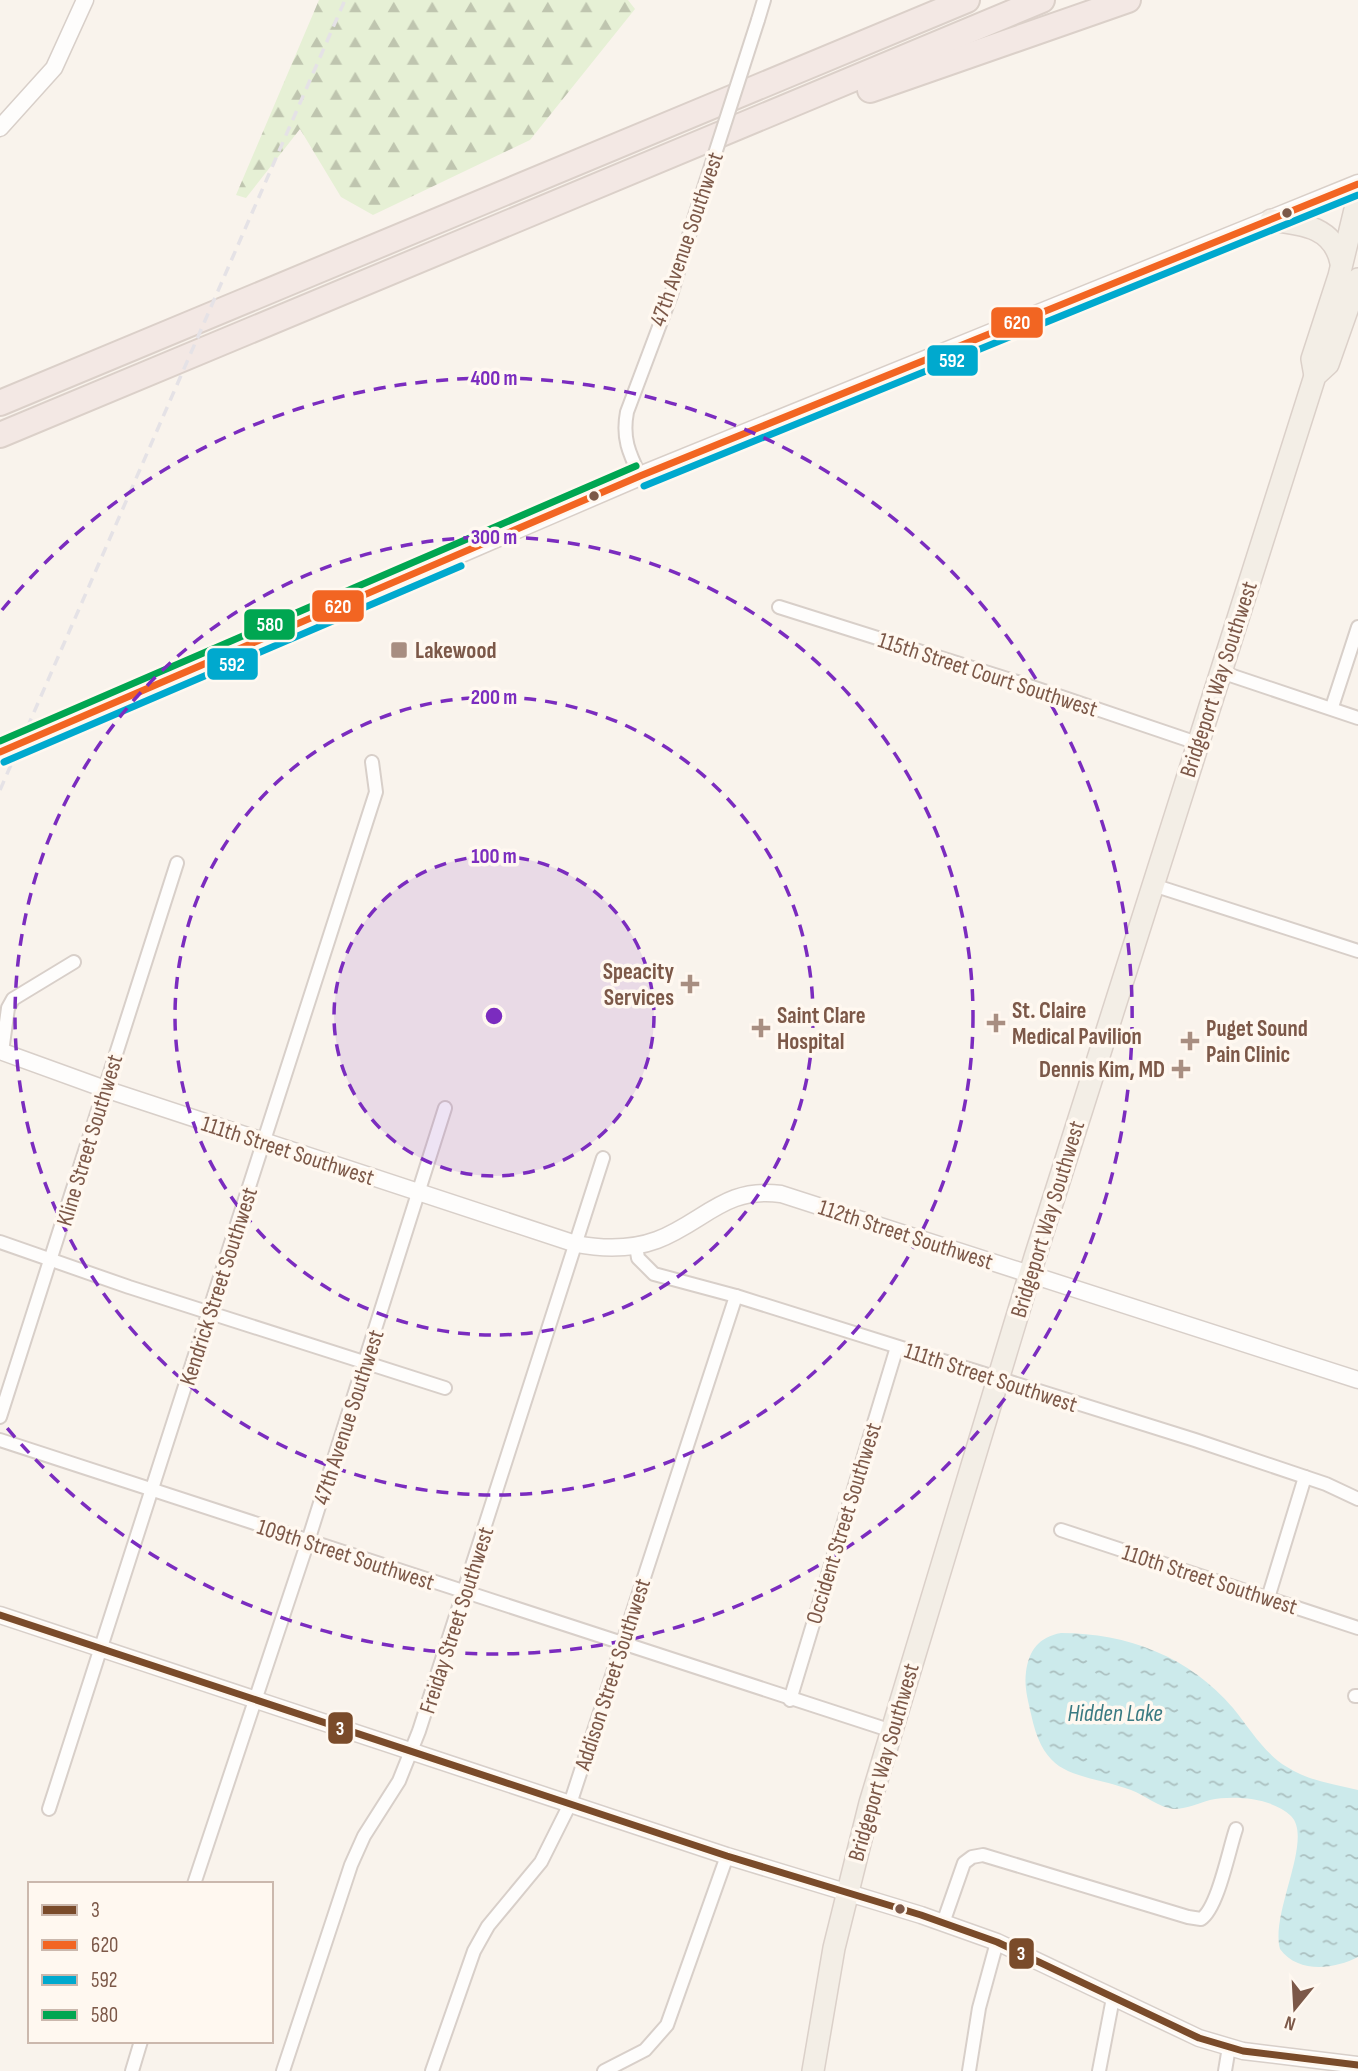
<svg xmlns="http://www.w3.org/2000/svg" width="1358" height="2071" font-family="'Sofia Sans Condensed',sans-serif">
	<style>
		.forest { fill: url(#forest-firs) }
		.water { fill: url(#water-ripples) }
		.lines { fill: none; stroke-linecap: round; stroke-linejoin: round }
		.minor-casing { stroke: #d8cfc9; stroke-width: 16 }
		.tertiary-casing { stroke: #d8cfc9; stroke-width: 19 }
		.secondary-casing { stroke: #d9cfc8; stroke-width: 21 }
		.primary-casing { stroke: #dbd0c9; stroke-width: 24 }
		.motorway-casing { stroke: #dbd0c9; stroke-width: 28 }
		.minor { stroke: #fefdfc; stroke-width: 12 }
		.tertiary { stroke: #fefdfc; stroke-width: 16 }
		.secondary { stroke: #fefdfc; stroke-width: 18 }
		.primary { stroke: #f3eee6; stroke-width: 21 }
		.motorway { stroke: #f3e8e4; stroke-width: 24 }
		.rail { stroke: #e5e2e6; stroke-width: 3.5; stroke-dasharray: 10 7; stroke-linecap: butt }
		.minor-bridge-casing { stroke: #d8cfc9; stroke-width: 16; stroke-linecap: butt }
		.minor-bridge { stroke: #fefdfc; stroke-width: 12 }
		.bus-1-casing { stroke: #fff8f0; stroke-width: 12 }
		.bus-2-casing { stroke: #fff8f0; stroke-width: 12 }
		.bus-3-casing { stroke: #fff8f0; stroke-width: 12 }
		.bus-4-casing { stroke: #fff8f0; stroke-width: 12 }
		.bus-1 { stroke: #7a4b2a; stroke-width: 7 }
		.bus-2 { stroke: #f26522; stroke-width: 7 }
		.bus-3 { stroke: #00a9ce; stroke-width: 7 }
		.bus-4 { stroke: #00a651; stroke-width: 7 }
		.ring { fill: none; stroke: #7b2cbf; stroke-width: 3.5; stroke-dasharray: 12 9 }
		.bus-dot { fill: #7c5848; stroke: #fff8f0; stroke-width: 2.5 }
		.poi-dot { fill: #a88e81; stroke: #fff8f0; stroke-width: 2.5 }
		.labels { text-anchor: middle; stroke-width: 7; stroke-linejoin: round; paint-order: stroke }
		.street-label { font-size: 23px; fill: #7c5848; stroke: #fff8f0 }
		.poi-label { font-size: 23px; font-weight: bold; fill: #7c5848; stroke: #fff8f0; text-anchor: start }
		.water-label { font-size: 24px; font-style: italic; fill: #3a7a82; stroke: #fff8f0 }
		.centre { fill: #7b2cbf; stroke: #fff8f0; stroke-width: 3.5 }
		.ring-label { font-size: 21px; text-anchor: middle; font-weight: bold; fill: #7b2cbf; stroke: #fff8f0; stroke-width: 7; stroke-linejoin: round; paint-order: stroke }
		.line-badge { stroke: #fff8f0; stroke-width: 2.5 }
		.badge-label { font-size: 19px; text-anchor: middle; font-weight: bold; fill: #fff }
	</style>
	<defs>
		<pattern id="forest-firs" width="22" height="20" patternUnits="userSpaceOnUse" patternTransform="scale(1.75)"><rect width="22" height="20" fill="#e6f0d5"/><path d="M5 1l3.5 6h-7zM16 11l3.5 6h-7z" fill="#bfc5af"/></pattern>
		<pattern id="water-ripples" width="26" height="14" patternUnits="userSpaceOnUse" patternTransform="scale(1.75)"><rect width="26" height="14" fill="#cceaeb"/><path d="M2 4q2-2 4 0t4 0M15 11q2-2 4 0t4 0" fill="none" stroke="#abc0c0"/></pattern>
	</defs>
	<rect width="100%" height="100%" fill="#f9f3ec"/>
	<polygon class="forest" points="319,0 628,0 635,9 530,140 373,215 341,197 300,129 246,198 236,195"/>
	<path class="water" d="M1061,1633c66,0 129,24 172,75 17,21 31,45 54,59 21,14 47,17 71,23v167c-23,12 -60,17 -78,-8 -10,-36 34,-110 11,-133 -18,-18 -57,-21 -81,-16 -11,3 -24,9 -36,9 -15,-1 -29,-14 -43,-19 -54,-19 -86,-9 -100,-76 -3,-14 -7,-27 -5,-42 3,-22 13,-35 35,-39z"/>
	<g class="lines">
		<g class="minor-casing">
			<g id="minor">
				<polyline points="758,20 764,0"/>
				<path d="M640,476c-11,-23 -18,-38 -13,-64l44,-117 23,-76"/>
				<polyline points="779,607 1017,682 1197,743"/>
				<polyline points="1221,672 1358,718"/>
				<polyline points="1332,707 1358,627"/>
				<polyline points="1153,885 1358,951"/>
				<polyline points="2,1052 8,1008 13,999 74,962"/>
				<polyline points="0,1242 129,1287 445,1388"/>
				<polyline points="636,1246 638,1258 654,1274 736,1296 1195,1440 1326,1484 1358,1499"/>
				<polyline points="0,1417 177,863"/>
				<polyline points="0,1440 892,1731"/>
				<polyline points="1061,1530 1358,1628"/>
				<polyline points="1268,1598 1305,1477"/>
				<polyline points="1355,1696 1358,1696"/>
				<polyline points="790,1700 897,1347"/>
				<polyline points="49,1809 376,792 372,762"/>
				<polyline points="194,1884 308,1541 445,1108"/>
				<path d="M943,1923l21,-60 8,-6 11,-2 205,62 13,2c17,-11 28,-70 35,-90"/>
				<polyline points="132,2071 141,2041"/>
				<polyline points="283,2071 351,1865 364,1836 399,1781 419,1731 603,1158"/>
				<polyline points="432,2071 474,1951 488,1926 541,1862 570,1804 736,1296"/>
				<polyline points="604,2071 645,2050 667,2025 727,1856"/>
				<polyline points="969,2071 979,2008 997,1942"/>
				<polyline points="1099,2071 1113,1998"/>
				<polyline points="1225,2071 1229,2047"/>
			</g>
		</g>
		<g class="tertiary-casing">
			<g id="tertiary">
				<polyline points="0,128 54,68 85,0"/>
				<path d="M0,1051l105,38 471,155c27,5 54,6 81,-4 47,-18 68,-54 124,-46l577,186"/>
				<polyline points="0,1615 727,1856 921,1915 997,1942 1199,2038 1243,2051 1358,2065"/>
			</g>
		</g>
		<g class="secondary-casing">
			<polyline id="secondary" points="0,752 640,476 1358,184"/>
		</g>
		<g class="primary-casing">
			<g id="primary">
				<path d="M1271,220c32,4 63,7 70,43"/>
				<polyline points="1315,376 1312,359 1339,276 1358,197"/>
				<polyline points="813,2071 834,1948 870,1803 1035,1257 1315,376 1328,364 1358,279"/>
			</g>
		</g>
		<g class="motorway-casing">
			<g id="motorway">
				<polyline points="870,90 1128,0"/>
				<polyline points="0,403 967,0"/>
				<polyline points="0,435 1042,0"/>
			</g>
		</g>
		<use href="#minor" class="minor"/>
		<use href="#tertiary" class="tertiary"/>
		<use href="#secondary" class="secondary"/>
		<use href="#primary" class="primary"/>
		<use href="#motorway" class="motorway"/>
		<polyline class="rail" points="0,790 345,0"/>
		<g class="minor-bridge-casing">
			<polyline id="minor-bridge" points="694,219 758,20"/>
		</g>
		<use href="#minor-bridge" class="minor-bridge"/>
		<g class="bus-1-casing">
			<polyline id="bus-1" points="0,1615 727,1856 921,1915 997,1942 1199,2038 1243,2051 1358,2065"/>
		</g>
		<g class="bus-2-casing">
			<polyline id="bus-2" points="0,752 640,476 1358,184"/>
		</g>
		<g class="bus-3-casing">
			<g id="bus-3">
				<polyline points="644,486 1358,195"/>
				<polyline points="4,762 461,566"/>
			</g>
		</g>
		<g class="bus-4-casing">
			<polyline id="bus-4" points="0,741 636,466"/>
		</g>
		<use href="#bus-1" class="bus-1"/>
		<use href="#bus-2" class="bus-2"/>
		<use href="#bus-3" class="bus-3"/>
		<use href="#bus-4" class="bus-4"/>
	</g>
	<circle cx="494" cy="1016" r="160" fill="#7b2cbf" fill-opacity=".12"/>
	<g class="ring">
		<circle cx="494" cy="1016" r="160"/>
		<circle cx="494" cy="1016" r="319"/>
		<circle cx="494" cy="1016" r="479"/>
		<path d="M2 610A638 638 0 1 1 2 1422"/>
	</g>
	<g class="bus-dot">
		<circle cx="1287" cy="213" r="6"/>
		<circle cx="594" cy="496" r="6"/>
		<circle cx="900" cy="1909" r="6"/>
	</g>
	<g class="poi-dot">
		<rect x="390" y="641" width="18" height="18" rx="3.5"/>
		<path d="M686.5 973.5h7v7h7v7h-7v7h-7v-7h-7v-7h7z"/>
		<path d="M992.5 1012.5h7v7h7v7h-7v7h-7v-7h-7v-7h7z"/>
		<path d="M757.5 1017.5h7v7h7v7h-7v7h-7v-7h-7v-7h7z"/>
		<path d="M1186.5 1030.5h7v7h7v7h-7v7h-7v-7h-7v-7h7z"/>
		<path d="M1177.5 1058.5h7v7h7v7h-7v7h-7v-7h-7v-7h7z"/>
	</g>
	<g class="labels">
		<g class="street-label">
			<text transform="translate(686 239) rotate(-71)" y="8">47th Avenue Southwest</text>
			<text transform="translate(988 674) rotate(18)" y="8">115th Street Court Southwest</text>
			<text transform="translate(1218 679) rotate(-72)" y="8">Bridgeport Way Southwest</text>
			<text transform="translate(89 1140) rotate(-73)" y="8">Kline Street Southwest</text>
			<text transform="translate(288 1150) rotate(18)" y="8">111th Street Southwest</text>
			<text transform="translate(1047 1219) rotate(-73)" y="8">Bridgeport Way Southwest</text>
			<text transform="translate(906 1234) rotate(18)" y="8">112th Street Southwest</text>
			<text transform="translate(218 1286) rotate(-72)" y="8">Kendrick Street Southwest</text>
			<text transform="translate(991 1377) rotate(18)" y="8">111th Street Southwest</text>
			<text transform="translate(348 1417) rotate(-72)" y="8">47th Avenue Southwest</text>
			<text transform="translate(843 1523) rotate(-73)" y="8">Occident Street Southwest</text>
			<text transform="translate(346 1554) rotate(18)" y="8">109th Street Southwest</text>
			<text transform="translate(1210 1579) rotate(18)" y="8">110th Street Southwest</text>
			<text transform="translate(456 1620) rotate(-72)" y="8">Freiday Street Southwest</text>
			<text transform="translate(612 1674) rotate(-72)" y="8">Addison Street Southwest</text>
			<text transform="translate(883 1762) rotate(-74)" y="8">Bridgeport Way Southwest</text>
		</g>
		<g class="poi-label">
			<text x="415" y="658">Lakewood</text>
			<text x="674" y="979" text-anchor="end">Speacity<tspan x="674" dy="26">Services</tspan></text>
			<text x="1012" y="1018">St. Claire<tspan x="1012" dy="26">Medical Pavilion</tspan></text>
			<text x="777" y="1023">Saint Clare<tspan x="777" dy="26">Hospital</tspan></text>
			<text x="1206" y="1036">Puget Sound<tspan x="1206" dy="26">Pain Clinic</tspan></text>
			<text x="1165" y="1077" text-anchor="end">Dennis Kim, MD</text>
		</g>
		<g class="water-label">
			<text x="1115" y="1721">Hidden Lake</text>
		</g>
	</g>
	<circle cx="494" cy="1016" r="10" class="centre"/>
	<g class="ring-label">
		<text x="494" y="385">400 m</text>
		<text x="494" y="544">300 m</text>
		<text x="494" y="704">200 m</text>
		<text x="494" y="863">100 m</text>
	</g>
	<g class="line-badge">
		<rect x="990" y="306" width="54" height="33" rx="7" fill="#f26522"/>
		<rect x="926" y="344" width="53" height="33" rx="7" fill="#00a9ce"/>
		<rect x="311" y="589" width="54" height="34" rx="7" fill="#f26522"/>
		<rect x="243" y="608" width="53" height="33" rx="7" fill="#00a651"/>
		<rect x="206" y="647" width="53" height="34" rx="7" fill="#00a9ce"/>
		<rect x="327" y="1711" width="27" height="34" rx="7" fill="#7a4b2a"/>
		<rect x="1008" y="1937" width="27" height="33" rx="7" fill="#7a4b2a"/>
	</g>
	<g class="badge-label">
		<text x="1017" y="329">620</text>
		<text x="952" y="367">592</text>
		<text x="338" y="613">620</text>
		<text x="270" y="631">580</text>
		<text x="232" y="671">592</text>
		<text x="340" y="1735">3</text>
		<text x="1021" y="1960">3</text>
	</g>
	<rect x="28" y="1882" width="245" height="161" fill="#fff8f0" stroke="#cbb8ad" stroke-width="2"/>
	<rect x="42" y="1905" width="35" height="10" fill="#7a4b2a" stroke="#cbb8ad" stroke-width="2"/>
	<text x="91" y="1917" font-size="21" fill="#7c5848">3</text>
	<rect x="42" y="1940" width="35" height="10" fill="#f26522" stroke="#cbb8ad" stroke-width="2"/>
	<text x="91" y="1952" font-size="21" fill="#7c5848">620</text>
	<rect x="42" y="1975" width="35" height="10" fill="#00a9ce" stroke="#cbb8ad" stroke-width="2"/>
	<text x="91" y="1987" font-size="21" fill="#7c5848">592</text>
	<rect x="42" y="2010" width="35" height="10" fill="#00a651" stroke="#cbb8ad" stroke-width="2"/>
	<text x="91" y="2022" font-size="21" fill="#7c5848">580</text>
	<g transform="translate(1295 2008) rotate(198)" stroke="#fff8f0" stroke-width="5" paint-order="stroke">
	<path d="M0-5L12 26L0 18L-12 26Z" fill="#7c5848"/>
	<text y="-10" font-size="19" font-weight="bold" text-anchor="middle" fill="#7c5848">N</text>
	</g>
</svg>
